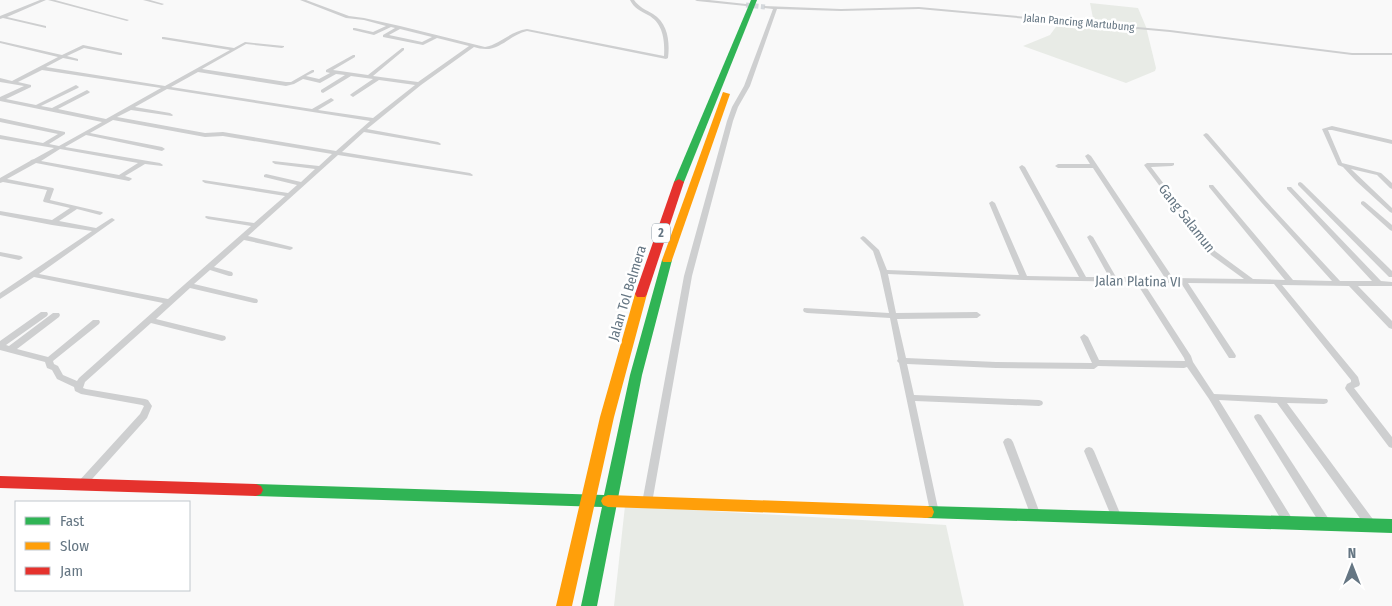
<svg xmlns="http://www.w3.org/2000/svg" width="1392" height="606" font-family="'Fira Sans Condensed',sans-serif">
	<style>
		.green { fill: #e8ebe6 }
		.lines { fill: none; stroke-linecap: round; stroke-linejoin: round }
		.street-tunnel { stroke: #d4d8dc; stroke-width: 5; stroke-dasharray: 5 2.5; stroke-linecap: butt }
		.street { fill: #cecfd0; fill-rule: evenodd }
		.fast { fill: #30b455; fill-rule: evenodd }
		.slow { fill: #ff9f0a; fill-rule: evenodd }
		.jam { fill: #e5322d; fill-rule: evenodd }
		.labels { text-anchor: middle; stroke-width: 5; stroke-linejoin: round; paint-order: stroke }
		.far-street-label { font-size: 11px; fill: #657683; stroke: #fff }
		.shield { fill: #fff; stroke: #939fa8; stroke-width: 1 }
		.shield-label { font-size: 12px; font-weight: bold; fill: #657683 }
		.street-label { font-size: 14px; fill: #657683; stroke: #fff }
	</style>
	<rect width="100%" height="100%" fill="#f9f9f9"/>
	<g class="green">
		<polygon points="1090,3 1138,8 1146,27 1156,68 1155,71 1126,83 1023,46 1050,35 1061,20 1094,23"/>
		<polygon points="625,506 946,525 964,606 614,606"/>
	</g>
	<g class="lines">
		<polyline class="street-tunnel" points="746,5 765,7"/>
		<g class="street">
			<polygon points="40,0 46,0 7,17 46,26 46,28 3,18 0,19 0,16"/>
			<polygon points="48,0 55,0 129,20 127,21"/>
			<polygon points="143,0 150,0 164,4 162,5"/>
			<path d="M300,0h6l43,16 15,2 36,8 85,21c15,-3 26,-16 42,-18l137,27c1,-16 -1,-33 -16,-41 -8,-4 -14,-7 -18,-15h4c5,7 12,10 19,14 15,9 17,28 15,44l-2,1 -139,-28c-15,3 -26,18 -41,18 -4,0 -9,-1 -12,-2l-53,38 -54,44 71,13 3,2 -1,1 -76,-13 -22,20 128,21 3,2 -1,1 -134,-21 -90,81 44,11 1,1 -1,1 -2,1 -46,-10 -30,27 18,5 1,2 -1,2h-3l-19,-6 -16,14 63,15 1,2 -1,2h-3l-64,-15 -34,31 69,17 1,2 -1,2 -3,1 -71,-18 -66,59 -2,6 3,1 59,10 3,1 4,6 -5,12 -63,70 -3,1 -3,-1 -2,-3 2,-3 62,-68 4,-8 -2,-1 -61,-11 -6,-3 -1,-4 -17,-8 -5,-9 -5,-2 -2,-6 -45,-12v-9l41,-29h6l1,2 -1,2 -41,29 3,1 44,-33h6l1,2 -1,2 -42,32 31,8 45,-37h6l1,2 -1,2 -46,37 1,3 4,2 5,9 14,6 2,-3 84,-75 -129,-26 -34,22v-6l92,-62 -40,-6 -52,-10v-4l52,9 18,-12 -26,-6 -1,-1 4,-11 -44,-8 -3,1v-5l30,-17 1,-1 3,-1 20,-11 -54,-9v-4l43,8 15,-9 -58,-12v-4l65,14v2l-16,10 10,2 43,-24 -102,-21v-4l24,-11 -24,-4v-4l12,3 46,-24 -58,-14v-2l62,14 21,-10 39,8v2h-2l-36,-7 -17,8 11,3v2l-15,-3 -17,9 119,19 65,-36 -68,-11v-2h2l70,11 11,-6 39,4v1l-2,1 -36,-4 -44,25 84,13h5l21,-12h2v2l-8,4 13,3 11,-6 -4,-1v-2l27,-15h2v2l-22,13 35,5 34,-27h2v2l-31,26 45,6 51,-36 -32,-8 -14,7 -40,-8v-2l12,-7 -4,-1 -17,8 -21,-5v-2h2l18,4 13,-6 -22,-6 -18,-2zM400,29l32,8 -10,5 -33,-7zM42,70l119,18 -55,31 -48,-10 31,-16 1,-1 -3,-2 -35,18 -11,-2 37,-18 1,-1 -3,-2 -40,20 -30,-6 25,-12v-2l-13,-3zM198,72l88,14 8,-2 9,-5 17,4 16,-9 9,1 -24,15v2l2,1 28,-17 22,3 -22,15 -1,1 3,2 26,-17 36,5 -42,33 -55,-8 15,-9 1,-1 -3,-2 -19,11 -141,-22zM167,89l203,32 -34,30 -113,-19 -18,1 -88,-16 14,-7 41,6 1,-1 -3,-2 -35,-6zM113,120l92,17 18,-1 109,18 -13,12 -46,-5 -1,1 3,2 40,5 -14,13 -35,-8 -2,1v2l33,8 -9,8 -85,-13 -1,1 3,2 80,13 -31,27 -48,-7 -1,1 1,1 2,1 43,7 -83,73 -129,-25 76,-54 -3,-2 -2,1 -14,9 -37,-7 18,-12 23,6 3,-2 -1,-1 -52,-12 4,-11 -1,-1 -46,-9 29,-16 93,18 3,-2 -1,-1 -6,-2 20,-12 17,2 1,-1 -3,-2 -95,-16 21,-12 76,16 3,-2 -3,-2 -72,-14zM60,149l78,14 -19,12 -78,-14z"/>
			<polygon points="695,0 709,0 746,4 748,5 746,6 697,1"/>
			<polygon points="764,6 841,9 919,7 1170,30 1352,53 1392,53 1392,55 1352,55 1170,32 919,9 841,11 777,9 750,86 738,107 733,121 692,276 652,503 650,506 647,507 644,506 642,503 684,276 727,121 732,107 744,86 773,9 764,8"/>
			<polygon points="1332,126 1392,140 1392,144 1332,130 1328,130 1342,163 1381,173 1392,183 1392,189 1390,188 1377,175 1351,169 1392,208 1392,213 1390,212 1356,181 1343,167 1338,165 1322,129"/>
			<path d="M1206,133l2,1 57,66 75,81h32l-85,-92v-2h4l90,94 11,1v4h-34l34,35v8l-3,-1 -40,-42 -67,-1 76,92 2,7 -1,2 -5,2 38,49v11l-3,-1 -43,-57 -1,-2 2,-4 4,-2v-2l-77,-96 -86,-1 47,71 1,2 -1,2h-6l-48,-75 -38,-1 48,74 2,6 21,32 113,5 1,2 -1,2 -3,1 -37,-1 88,119 1,3 -1,3 -4,1 -4,-1 -90,-125 -58,-3 74,120 1,3 -1,3 -4,1 -4,-1 -76,-127 -22,-32 -3,1 -86,-2 -4,3 -98,-1 -89,-4 7,31 125,5 3,1 1,2 -1,2 -3,1 -124,-5 24,112 -2,3 -3,1 -3,-1 -32,-153 -2,-2 1,-2 -8,-41 -83,-5 -3,-1 -1,-2 1,-2 85,5 -9,-41 -7,-21 -13,-13 3,-2 2,1 14,13 8,20 132,5 -30,-72 3,-2 3,2 32,73 52,1 -60,-110 3,-2 3,2 61,110h23l-22,-40 3,-2 3,2 23,40 49,1 -72,-110h-35l-3,-2 3,-2h32l-5,-8 3,-2 3,2 82,122 71,1 -33,-24 -67,-90 3,-2h27v2l-2,1 -21,1 64,84 38,28 32,1 -76,-93v-2h4l80,95 39,1 -71,-79 -57,-66 -1,-1zM888,274l136,6 112,2 48,76 1,3 -86,-1 -11,-23 -4,-3 -4,3 12,26 -96,-1 -90,-4 -9,-39 80,-1 4,-3 -4,-3 -81,1z"/>
			<polygon points="1300,182 1302,183 1392,271 1392,277 1389,277 1298,185 1298,183"/>
			<polygon points="1363,201 1365,202 1392,225 1392,231 1390,230 1361,204 1361,202"/>
			<polygon points="0,252 21,256 23,258 19,260 0,256"/>
			<polygon points="1258,414 1261,415 1330,521 1331,524 1330,527 1326,528 1322,527 1255,419 1254,417 1255,415"/>
			<polygon points="1008,438 1011,439 1013,442 1041,516 1039,519 1036,520 1033,519 1031,516 1003,442 1005,439"/>
			<polygon points="1089,447 1092,448 1094,451 1122,518 1120,521 1117,522 1114,521 1112,518 1084,451 1086,448"/>
		</g>
		<g class="fast">
			<polygon points="751,0 757,0 684,182 682,184 676,184 674,182"/>
			<polygon points="667,257 672,260 642,375 597,606 581,606 602,507 256,496 251,494 249,490 251,486 256,484 604,495 630,375 662,260"/>
			<polygon points="927,506 1392,519 1392,533 927,518 922,517 920,512 922,507"/>
		</g>
		<g class="slow">
			<polygon points="723,92 730,94 672,260 671,262 663,262 662,260"/>
			<polygon points="641,290 647,294 614,417 572,606 556,606 600,417 635,294"/>
			<polygon points="608,495 927,506 932,507 934,512 932,517 927,518 608,507 603,505 601,501 603,497"/>
		</g>
		<g class="jam">
			<polygon points="679,179 684,182 647,294 645,297 637,297 635,294 674,182"/>
			<polygon points="0,476 256,484 261,486 263,490 261,494 256,496 0,488"/>
		</g>
	</g>
	<g class="labels">
		<g class="far-street-label">
			<text transform="translate(1079 22) rotate(5)" y="4">Jalan Pancing Martubung</text>
		</g>
		<rect class="shield" x="652" y="223.5" width="18" height="19" rx="4"/>
		<g class="shield-label">
			<text x="661" y="237">2</text>
		</g>
		<g class="street-label">
			<text transform="translate(1187 218) rotate(52)" y="5">Gang Salamun</text>
			<text transform="translate(1138 281) rotate(1)" y="5">Jalan Platina VI</text>
			<text transform="translate(627 293) rotate(-73)" y="5">Jalan Tol Belmera</text>
		</g>
	</g>
	<rect x="15" y="501" width="175" height="90" fill="#ffffff" stroke="#c1c8cd"/>
	<rect x="25" y="517" width="25" height="8" fill="#30b455" stroke="#c1c8cd"/>
	<text x="60" y="526" font-size="15" fill="#657683">Fast</text>
	<rect x="25" y="542" width="25" height="8" fill="#ff9f0a" stroke="#c1c8cd"/>
	<text x="60" y="551" font-size="15" fill="#657683">Slow</text>
	<rect x="25" y="567" width="25" height="8" fill="#e5322d" stroke="#c1c8cd"/>
	<text x="60" y="576" font-size="15" fill="#657683">Jam</text>
	<g transform="translate(1352 566)" stroke="#ffffff" stroke-width="4" paint-order="stroke">
	<path d="M0-4L9 19L0 12L-9 19Z" fill="#657683"/>
	<text y="-8" font-size="14" font-weight="bold" text-anchor="middle" fill="#657683">N</text>
	</g>
</svg>
